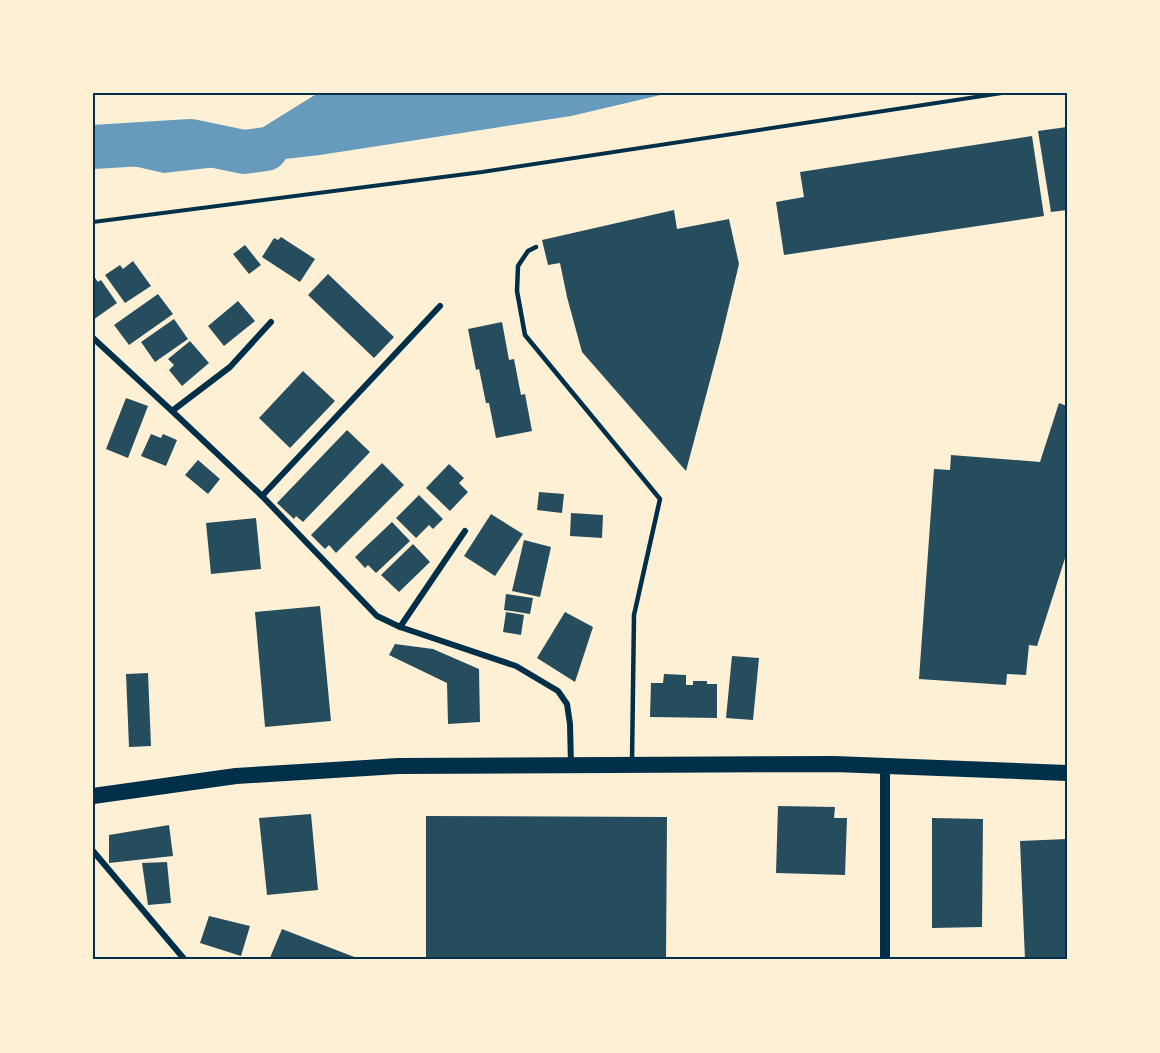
<svg xmlns="http://www.w3.org/2000/svg" width="1160" height="1053" font-family="'Fira Sans',sans-serif">
	<style>
		.water { fill: #669bbc }
		.lines { fill: none; stroke-linecap: round; stroke-linejoin: round }
		.river { stroke: #669bbc; stroke-width: 44 }
		.building { fill: #264d5e }
		.path { stroke: #003049; stroke-width: 4 }
		.service { stroke: #003049; stroke-width: 4.5 }
		.minor { stroke: #003049; stroke-width: 6 }
		.tertiary { stroke: #003049; stroke-width: 10 }
		.trunk { stroke: #003049; stroke-width: 16 }
		.neatline { fill: none; stroke: #003049; stroke-width: 2 }
	</style>
	<rect width="100%" height="100%" fill="#fdf0d5"/>
	<polygon class="water" points="318,93 669,93 571,116 320,155 164,173 93,157 93,132 165,155 252,134"/>
	<g class="lines">
		<polyline class="river" points="93,147 191,141 244,152 266,149"/>
	</g>
	<g class="building">
		<polygon points="1067,127 1067,210 1051,212 1038,131"/>
		<polygon points="1032,136 1044,216 784,255 776,202 804,197 800,172"/>
		<polygon points="674,210 677,229 729,219 739,264 721,339 686,471 582,352 567,297 560,263 548,265 542,240"/>
		<polygon points="281,237 315,259 300,282 262,257 274,238 278,240"/>
		<polygon points="245,245 261,265 249,274 233,254"/>
		<polygon points="133,261 151,286 125,303 105,275 120,265 123,269"/>
		<polygon points="328,274 394,337 374,358 308,295"/>
		<polygon points="93,275 98,282 101,280 117,303 93,320"/>
		<polygon points="158,294 173,314 129,345 114,325"/>
		<polygon points="238,301 255,321 224,346 208,326"/>
		<polygon points="174,319 188,339 155,362 141,342"/>
		<polygon points="502,322 509,360 514,359 521,395 525,394 532,431 496,438 489,403 486,403 479,369 476,370 468,329"/>
		<polygon points="190,341 209,363 182,386 169,370 174,365 168,359"/>
		<polygon points="303,371 335,401 290,448 259,418"/>
		<polygon points="126,398 148,406 128,458 106,449"/>
		<polygon points="1059,403 1067,406 1067,552 1037,646 1029,645 1026,675 1007,674 1006,685 919,679 934,469 950,470 951,455 1040,462"/>
		<polygon points="347,430 370,452 303,522 296,516 294,519 277,503"/>
		<polygon points="151,434 161,438 163,434 177,440 166,466 141,456"/>
		<polygon points="198,460 220,479 208,494 185,475"/>
		<polygon points="382,463 404,485 336,553 329,545 325,549 311,535"/>
		<polygon points="449,464 464,478 459,483 468,492 450,511 426,488"/>
		<polygon points="539,492 564,494 562,513 537,510"/>
		<polygon points="419,495 443,519 433,529 429,525 416,538 396,518"/>
		<polygon points="571,513 603,515 602,538 570,536"/>
		<polygon points="491,514 523,534 495,576 464,556"/>
		<polygon points="256,518 261,569 211,574 206,523"/>
		<polygon points="392,522 410,541 376,573 368,565 365,568 355,557"/>
		<polygon points="524,540 551,547 540,597 512,591"/>
		<polygon points="413,544 430,562 399,592 381,575"/>
		<polygon points="506,594 533,598 530,614 504,610"/>
		<polygon points="320,606 331,721 265,727 255,612"/>
		<polygon points="506,612 524,615 521,635 503,632"/>
		<polygon points="565,612 593,627 575,682 537,658"/>
		<polygon points="395,644 433,649 479,669 480,722 448,724 447,683 389,655"/>
		<polygon points="732,656 759,658 753,720 726,718"/>
		<polygon points="148,673 151,746 129,747 126,674"/>
		<polygon points="664,674 686,675 686,685 693,685 693,681 707,681 707,684 717,684 717,718 650,717 651,683 663,683"/>
		<polygon points="778,806 835,807 834,818 847,818 845,875 776,873"/>
		<polygon points="311,814 318,890 267,895 259,818"/>
		<polygon points="426,816 667,817 666,960 426,960"/>
		<polygon points="932,818 983,819 982,927 932,928"/>
		<polygon points="169,825 173,856 109,863 109,835"/>
		<polygon points="1067,839 1067,960 1025,960 1020,841"/>
		<polygon points="167,862 171,903 148,905 142,863"/>
		<polygon points="209,916 250,926 241,956 200,943"/>
		<polygon points="282,929 362,960 269,960"/>
	</g>
	<g class="lines">
		<polyline class="path" points="93,222 482,172 1002,93"/>
		<polyline class="service" points="536,247 528,251 518,266 517,291 525,335 660,499 634,615 632,762"/>
		<g class="minor">
			<polyline points="93,338 172,411 262,496 377,616 400,627 516,666 558,691 567,704 570,724 571,765"/>
			<polyline points="172,411 230,367 271,322"/>
			<polyline points="262,496 440,306"/>
			<polyline points="400,627 465,531"/>
			<polyline points="93,851 185,960"/>
		</g>
		<polyline class="tertiary" points="885,960 885,766"/>
		<polyline class="trunk" points="93,796 236,776 398,766 834,764 1067,773"/>
	</g>
	<rect width="1160" height="1053" fill="none" stroke="#fdf0d5" stroke-width="189"/>
	<rect x="94" y="94" width="972" height="864" class="neatline"/>
</svg>
